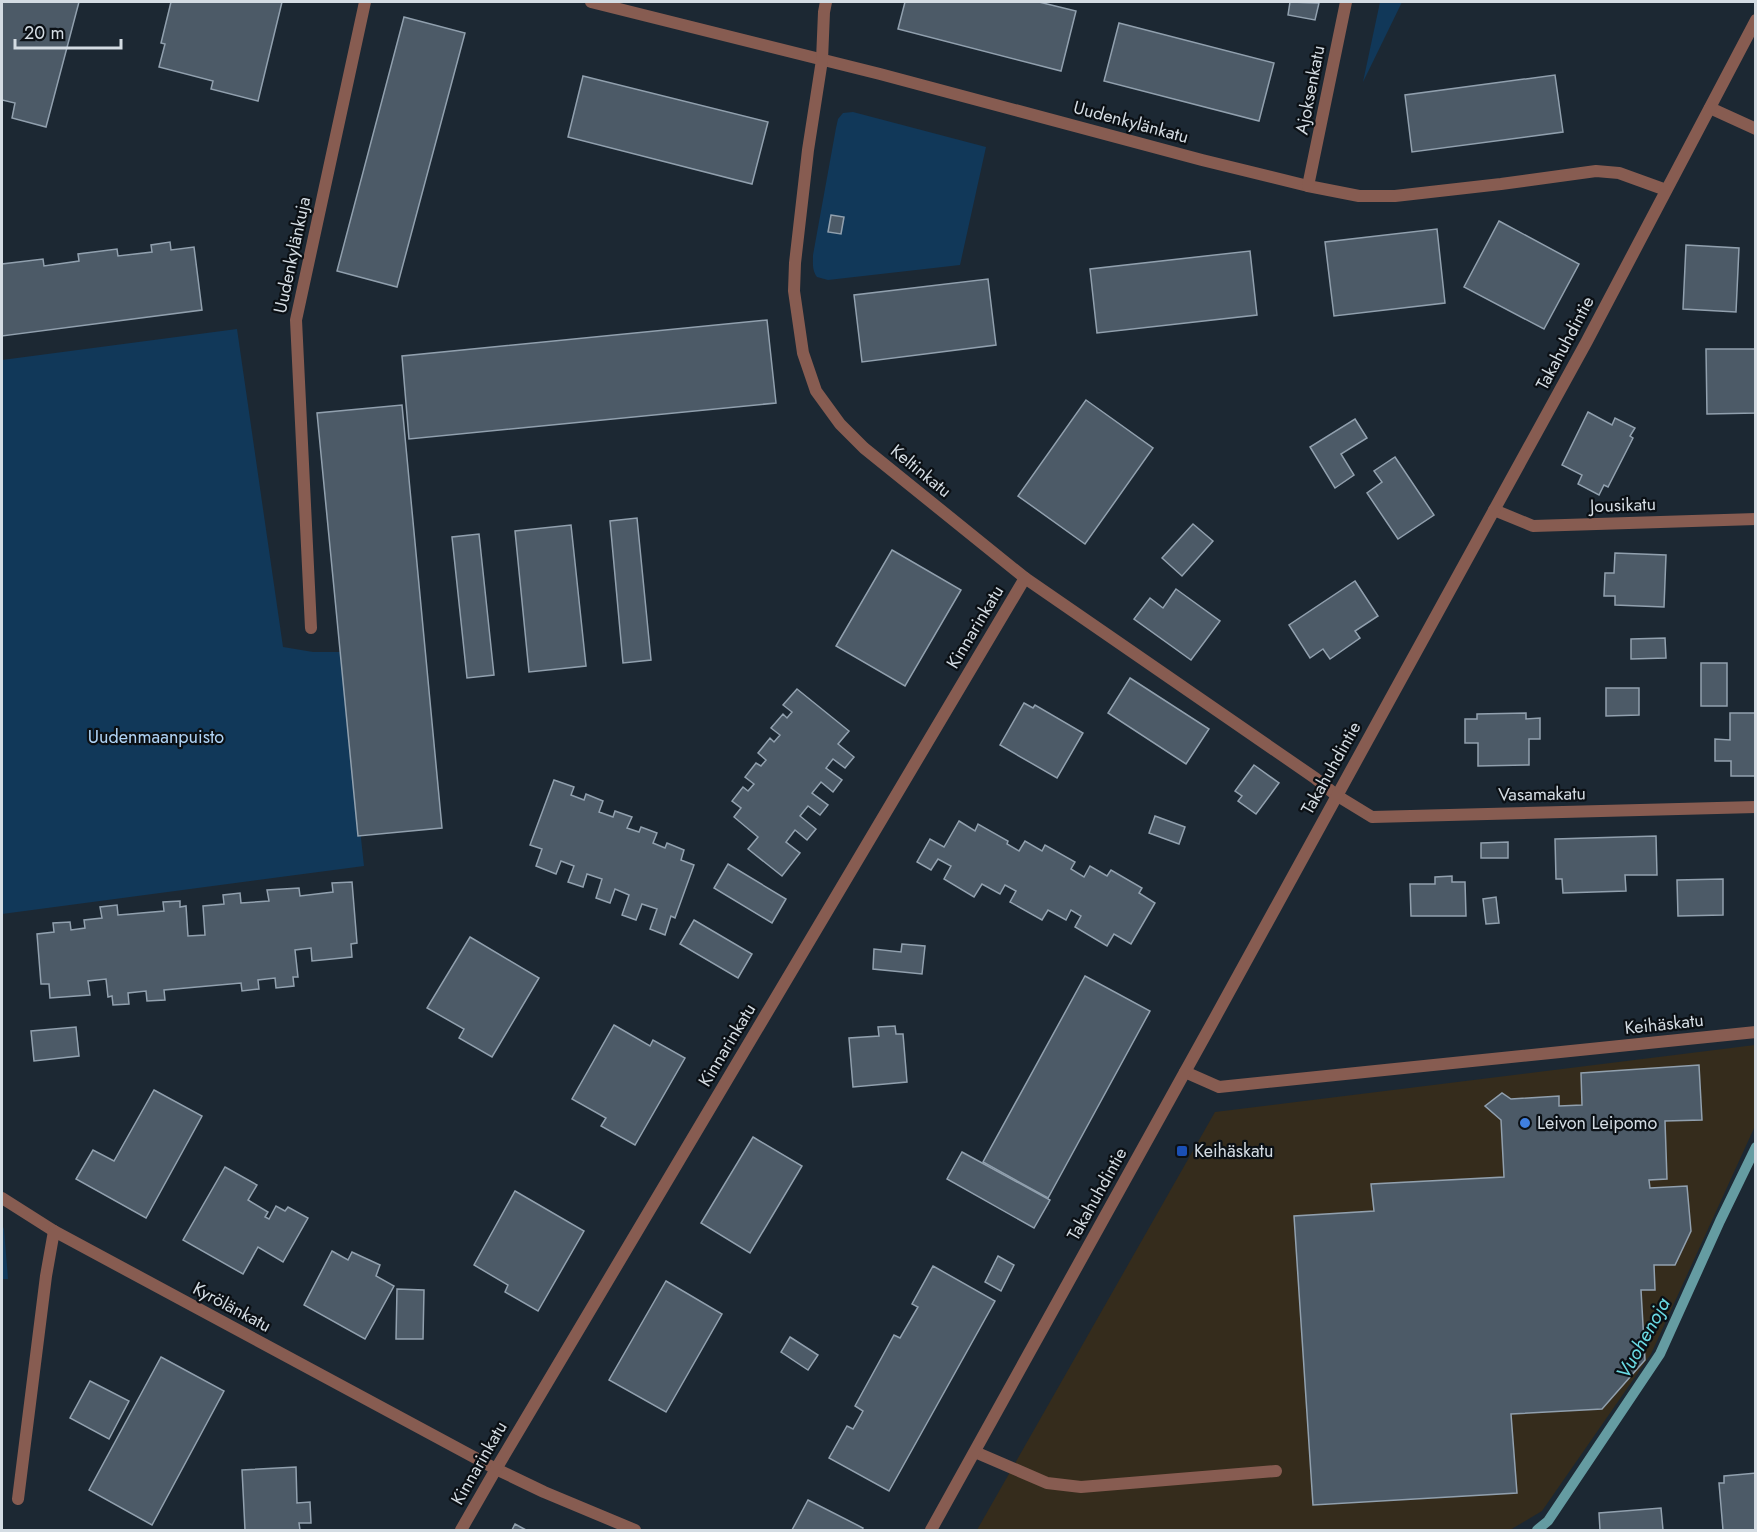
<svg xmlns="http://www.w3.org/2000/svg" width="1757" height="1532" font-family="Jost,sans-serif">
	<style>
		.industrial { fill: #352c1c }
		.green { fill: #113859 }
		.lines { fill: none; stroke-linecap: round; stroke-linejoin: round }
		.stream { stroke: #659ca2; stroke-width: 10 }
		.building { fill: #4c5a67; stroke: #91a0ae; stroke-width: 1.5 }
		.service { stroke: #875c51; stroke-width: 12 }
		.minor { stroke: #875c51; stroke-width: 12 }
		.tertiary { stroke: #875c51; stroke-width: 12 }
		.shop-dot { fill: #3f7fe0; stroke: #0b1015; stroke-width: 2 }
		.transit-dot { fill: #1a4fb4; stroke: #0b1015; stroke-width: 2 }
		.labels { text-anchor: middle; stroke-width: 4.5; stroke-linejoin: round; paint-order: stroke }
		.street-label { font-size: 18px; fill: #d4dce3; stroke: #0b1015 }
		.park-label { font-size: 18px; fill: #b0d4f6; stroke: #0b1015 }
		.poi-label { font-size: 18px; fill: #d4dce3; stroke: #0b1015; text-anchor: start }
		.water-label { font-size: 20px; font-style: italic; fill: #6adae3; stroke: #0b1015 }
	</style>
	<rect width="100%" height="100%" fill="#1c2833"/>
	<polygon class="industrial" points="1755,1045 1755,1126 1651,1354 1542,1511 1510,1530 977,1530 1215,1112"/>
	<g class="green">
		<polygon points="1380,2 1402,2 1363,82"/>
		<path d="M853,112l133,35 -26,118 -132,15 -11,-3c-5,-7 -4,-14 -4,-22l23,-127 2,-9 5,-6z"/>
		<polygon points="237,329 283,647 313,652 341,652 364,866 2,914 2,360"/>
		<polygon points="2,1225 4,1229 8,1279 2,1279"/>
	</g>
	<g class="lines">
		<polyline class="stream" points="1537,1530 1548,1521 1660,1354 1720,1221 1756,1147"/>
	</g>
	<g class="building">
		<polygon points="2,2 79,2 46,127 12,118 15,103 2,100"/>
		<polygon points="171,2 282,2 258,101 211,89 213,81 159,67 165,44 161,43"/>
		<polygon points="905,2 1039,2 1076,11 1061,71 898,29"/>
		<polygon points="1290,2 1319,3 1315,20 1288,15"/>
		<polygon points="404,17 465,33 397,287 337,271"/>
		<polygon points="1119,23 1274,63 1259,121 1104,81"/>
		<polygon points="1555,75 1563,132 1412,152 1405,95"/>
		<polygon points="583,76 768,122 752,184 568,137"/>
		<polygon points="831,215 844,217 841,234 828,232"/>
		<polygon points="1499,221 1579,264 1544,329 1464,287"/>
		<polygon points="1437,229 1445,303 1334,316 1325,242"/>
		<polygon points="170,242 171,250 194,247 202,310 2,336 2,264 43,259 44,266 79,261 78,254 117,249 118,256 152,252 151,245"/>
		<polygon points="1686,245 1739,248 1736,312 1683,309"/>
		<polygon points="1250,251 1257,315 1097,333 1090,269"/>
		<polygon points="988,279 996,345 862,362 854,295"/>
		<polygon points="767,320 776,403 409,439 402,356"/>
		<polygon points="1706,349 1756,349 1756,413 1707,414"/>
		<polygon points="1086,400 1153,448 1085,544 1018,496"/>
		<polygon points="402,405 442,828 358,836 317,413"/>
		<polygon points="1588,412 1612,425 1615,418 1635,428 1630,436 1633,438 1608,487 1604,485 1599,495 1578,484 1582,475 1562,465"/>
		<polygon points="1355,419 1367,438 1341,454 1354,475 1335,488 1310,447"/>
		<polygon points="1395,457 1434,515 1398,539 1367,493 1382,482 1374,471"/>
		<polygon points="637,518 651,660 623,663 610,521"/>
		<polygon points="1193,524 1213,541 1182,576 1162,558"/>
		<polygon points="571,525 586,666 529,672 515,531"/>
		<polygon points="479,534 494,675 467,678 452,537"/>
		<polygon points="892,550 961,590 905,686 836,646"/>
		<polygon points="1615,553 1666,555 1664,607 1615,605 1615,596 1604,596 1605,573 1614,573"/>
		<polygon points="1355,581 1378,616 1355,631 1360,638 1330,659 1323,649 1310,658 1289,625"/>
		<polygon points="1176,589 1220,621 1191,660 1134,619 1150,598 1163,608"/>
		<polygon points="1665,638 1666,658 1631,659 1631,639"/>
		<rect x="1701" y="663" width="26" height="43"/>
		<polygon points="1130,678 1209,729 1186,764 1108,713"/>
		<polygon points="1606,688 1639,688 1639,715 1606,716"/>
		<polygon points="797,689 849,731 838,744 854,757 845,768 833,759 826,768 842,780 833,792 821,782 812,793 828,805 820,815 808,806 800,816 816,829 807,840 795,830 786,842 800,853 782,876 748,849 758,837 734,817 741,808 732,801 743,787 748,791 754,784 745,777 756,763 761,766 766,760 758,753 770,738 774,742 780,735 771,728 783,714 787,718 792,712 783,705"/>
		<polygon points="1024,703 1033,708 1035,705 1083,733 1057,778 1000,745"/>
		<polygon points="1526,713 1526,719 1540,718 1540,739 1529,739 1529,765 1478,766 1478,743 1465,743 1465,719 1477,719 1477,714"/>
		<polygon points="1730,713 1756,713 1756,776 1731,776 1731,761 1715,761 1715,739 1730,740"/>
		<polygon points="1254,765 1279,783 1256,814 1238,801 1242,796 1235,791"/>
		<polygon points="554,780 574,787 571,795 584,800 586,794 603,801 599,812 613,817 615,811 632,817 627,828 639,832 641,827 657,833 653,843 665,848 667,843 684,850 681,860 694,865 675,918 671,916 665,935 650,929 657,909 642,904 636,920 622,915 629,895 615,889 610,903 596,898 602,879 587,874 583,887 568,882 574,866 561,861 556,874 536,866 542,849 530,845"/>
		<polygon points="1155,816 1185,827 1179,844 1149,833"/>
		<polygon points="959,821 975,831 978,824 1008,841 1007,844 1019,851 1025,841 1042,851 1045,845 1075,862 1071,869 1084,877 1090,866 1107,876 1111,870 1142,888 1139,893 1155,903 1131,944 1114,934 1107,946 1075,927 1081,916 1071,910 1066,920 1048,910 1042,920 1010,902 1016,891 1005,885 1000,894 982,884 974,897 944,879 951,866 938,859 931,870 917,862 930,839 944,847"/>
		<polygon points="1656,836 1657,875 1625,875 1626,891 1563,893 1562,879 1556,879 1555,839"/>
		<polygon points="1508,842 1508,858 1481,858 1481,843"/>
		<polygon points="728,864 786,899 772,923 714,888"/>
		<polygon points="1452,876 1452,882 1465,882 1466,916 1411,916 1410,884 1435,884 1435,877"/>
		<polygon points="1723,879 1723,915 1678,916 1677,880"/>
		<polygon points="352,882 357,943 351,944 352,957 312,961 311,948 295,950 298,977 293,977 294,986 276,988 275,978 258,980 259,989 242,991 241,983 164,990 165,1000 147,1001 146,991 128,993 129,1004 113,1005 112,996 108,997 106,979 88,981 90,995 50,998 49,984 41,984 37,934 54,932 53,923 70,922 71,930 85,928 84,920 102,918 100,907 117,905 118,915 164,911 163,902 180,901 180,907 186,906 188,936 205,935 203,906 224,904 223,895 240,893 241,903 269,901 267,890 299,888 300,896 333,892 332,883"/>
		<polygon points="1496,897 1499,923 1486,924 1483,899"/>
		<polygon points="694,920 752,954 738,978 680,944"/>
		<polygon points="470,937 539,978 492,1057 459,1038 464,1029 427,1008"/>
		<polygon points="902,944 925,946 922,974 873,969 874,949 901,952"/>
		<polygon points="1085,976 1150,1011 1048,1198 983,1162"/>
		<polygon points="614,1025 650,1046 653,1040 685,1058 635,1145 601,1126 606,1118 572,1099"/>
		<polygon points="895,1026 896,1034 903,1034 907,1082 853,1087 849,1038 879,1036 878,1027"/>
		<polygon points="76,1027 79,1056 34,1061 31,1031"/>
		<polygon points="1699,1065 1702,1120 1665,1121 1667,1179 1649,1180 1650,1188 1687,1186 1691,1231 1675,1265 1654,1265 1655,1290 1641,1290 1645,1360 1602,1409 1511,1414 1517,1493 1313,1505 1294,1216 1374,1211 1371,1184 1504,1177 1501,1120 1485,1106 1502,1093 1511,1099 1559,1096 1559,1106 1582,1105 1581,1073"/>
		<polygon points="154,1090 202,1116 146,1218 76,1179 93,1150 114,1161"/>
		<polygon points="753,1137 802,1166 750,1253 701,1223"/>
		<polygon points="962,1152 1050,1200 1034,1228 947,1179"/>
		<polygon points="225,1167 257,1185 248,1200 268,1212 265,1217 269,1219 276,1206 285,1211 288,1207 308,1218 283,1262 258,1247 243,1274 183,1240"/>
		<polygon points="515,1191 584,1231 538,1311 505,1292 508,1285 474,1265"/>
		<polygon points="332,1251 348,1260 352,1252 380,1265 376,1276 394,1286 365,1339 304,1305"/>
		<polygon points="998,1256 1014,1265 1001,1291 985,1282"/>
		<polygon points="933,1266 995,1301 889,1491 829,1458 847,1426 853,1429 863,1411 855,1406 894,1335 900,1338 918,1307 912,1304"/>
		<polygon points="666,1281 722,1314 666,1412 609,1380"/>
		<polygon points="397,1289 424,1290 423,1339 396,1339"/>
		<polygon points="790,1337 818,1355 808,1370 781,1352"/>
		<polygon points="161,1357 224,1391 152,1525 89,1490"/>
		<polygon points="90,1381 129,1401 109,1439 70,1418"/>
		<polygon points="296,1467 297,1503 310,1502 311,1523 299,1523 300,1530 245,1530 242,1470"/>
		<polygon points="1756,1473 1756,1530 1723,1530 1719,1483 1724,1483 1724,1476"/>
		<polygon points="808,1500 863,1528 862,1530 792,1530"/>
		<polygon points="1661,1508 1663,1530 1600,1530 1599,1513"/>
		<polygon points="515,1524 526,1530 512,1530"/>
	</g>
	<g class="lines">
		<g class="service">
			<polyline points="2,1198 54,1231"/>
			<polyline points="975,1452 1047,1483 1081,1487 1276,1471"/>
		</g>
		<g class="minor">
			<polyline points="591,2 880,74 1202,160 1308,186 1359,196 1395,196 1501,184 1596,171 1619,173 1666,190"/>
			<polyline points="826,2 824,12 822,60 808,150 795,263 794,291 803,353 816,391 840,424 864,448 1025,578 1315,778 1336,795 1372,817 1756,807"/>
			<polyline points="1710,108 1756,129"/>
			<polyline points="1308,186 1346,2"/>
			<polyline points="1494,510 1533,526 1756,519"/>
			<polyline points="311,628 296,320 365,2"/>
			<polyline points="1185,1072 1219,1087 1756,1032"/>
			<polyline points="18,1499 46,1276 54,1231 496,1469 544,1492 635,1530"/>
			<polyline points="461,1530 496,1469 1025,578"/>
		</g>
		<polyline class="tertiary" points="931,1530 1211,1025 1587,341 1756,20"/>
	</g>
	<circle class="shop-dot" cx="1525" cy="1123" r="6"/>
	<rect class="transit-dot" x="1176" y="1145" width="12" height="12" rx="3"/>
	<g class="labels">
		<g class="street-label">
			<text transform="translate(1310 90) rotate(-79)" y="6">Ajoksenkatu</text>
			<text transform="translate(1131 122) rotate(15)" y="6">Uudenkylänkatu</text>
			<text transform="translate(292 255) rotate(-78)" y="6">Uudenkylänkuja</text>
			<text transform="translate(1565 343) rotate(-62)" y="6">Takahuhdintie</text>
			<text transform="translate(921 471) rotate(39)" y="6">Keltinkatu</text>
			<text transform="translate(1623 505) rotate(-2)" y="6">Jousikatu</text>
			<text transform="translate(975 627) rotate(-59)" y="6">Kinnarinkatu</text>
			<text transform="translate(1331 768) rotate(-61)" y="6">Takahuhdintie</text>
			<text transform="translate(1542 794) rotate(-1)" y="6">Vasamakatu</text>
			<text transform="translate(1664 1024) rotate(-6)" y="6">Keihäskatu</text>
			<text transform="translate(727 1045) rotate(-59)" y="6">Kinnarinkatu</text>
			<text transform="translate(1097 1194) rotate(-61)" y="6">Takahuhdintie</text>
			<text transform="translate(232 1307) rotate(28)" y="6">Kyrölänkatu</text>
			<text transform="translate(479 1463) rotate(-60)" y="6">Kinnarinkatu</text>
		</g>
		<g class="park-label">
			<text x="156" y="743">Uudenmaanpuisto</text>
		</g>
		<g class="poi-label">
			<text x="1537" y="1129">Leivon Leipomo</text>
			<text x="1194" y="1157">Keihäskatu</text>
		</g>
		<g class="water-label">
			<text transform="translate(1643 1338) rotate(-61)" y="7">Vuohenoja</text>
		</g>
	</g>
	<rect width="1757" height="1532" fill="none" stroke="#d4dce3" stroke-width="6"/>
	<path d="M15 39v9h106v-9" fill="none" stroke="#d4dce3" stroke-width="3"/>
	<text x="24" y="39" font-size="18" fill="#d4dce3" stroke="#0b1015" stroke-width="4.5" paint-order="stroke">20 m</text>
</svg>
